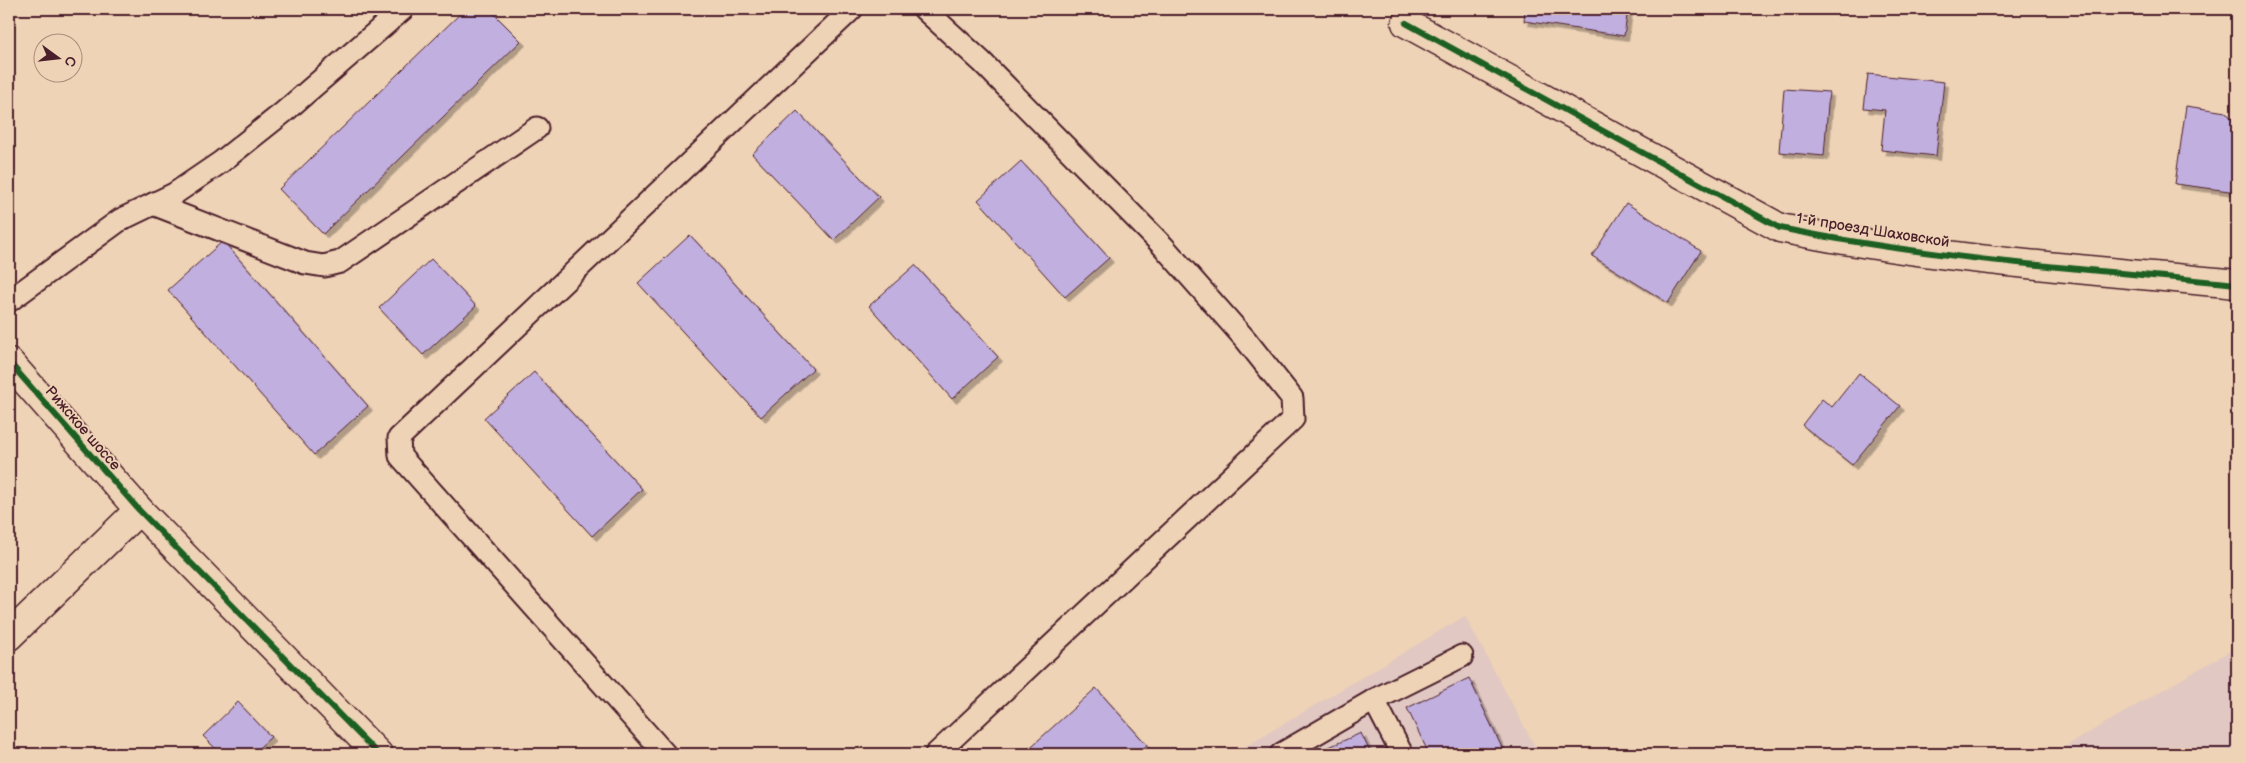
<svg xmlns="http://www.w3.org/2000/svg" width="2246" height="763" font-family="'Balsamiq Sans',sans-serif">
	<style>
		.built { fill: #e1c8c2 }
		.building { fill: #c1afdf; stroke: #4a1f2b; filter: url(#shadow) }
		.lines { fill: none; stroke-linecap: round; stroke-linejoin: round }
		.service-casing { stroke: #4a1f2b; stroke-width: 25 }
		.minor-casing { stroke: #4a1f2b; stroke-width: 31 }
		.service { stroke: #efd3b6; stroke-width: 21 }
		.minor { stroke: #efd3b6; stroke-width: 28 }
		.cycleway-casing { stroke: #efd3b6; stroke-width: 9 }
		.cycleway { stroke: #1b5e20; stroke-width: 6 }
		.labels { text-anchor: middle; stroke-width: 4; stroke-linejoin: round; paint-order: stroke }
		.street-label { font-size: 15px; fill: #4a1f2b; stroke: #efd3b6 }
	</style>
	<defs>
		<filter id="shadow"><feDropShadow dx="4.5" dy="4.5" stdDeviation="0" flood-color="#0004"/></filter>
	</defs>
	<rect width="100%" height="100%" fill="#efd3b6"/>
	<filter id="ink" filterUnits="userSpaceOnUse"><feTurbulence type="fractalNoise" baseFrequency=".02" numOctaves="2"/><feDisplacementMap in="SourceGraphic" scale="10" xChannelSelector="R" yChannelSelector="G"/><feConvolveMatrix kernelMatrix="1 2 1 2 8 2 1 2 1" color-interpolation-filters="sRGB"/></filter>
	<g filter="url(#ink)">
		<g class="built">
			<polygon points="1465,616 1539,754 1233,754"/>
			<polygon points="2237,647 2237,754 2052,754"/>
		</g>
		<g class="building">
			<polygon points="465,9 489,9 521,41 323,234 279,189"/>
			<polygon points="1525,9 1628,9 1624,36 1524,21"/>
			<polygon points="1868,74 1944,82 1936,156 1881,150 1885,110 1864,108"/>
			<polygon points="1784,89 1829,92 1824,156 1779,152"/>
			<polygon points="2186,106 2226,112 2237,125 2237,192 2175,184"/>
			<polygon points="797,111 879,197 834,240 752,154"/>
			<polygon points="1021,161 1109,258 1065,297 978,200"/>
			<polygon points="1626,203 1701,251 1668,303 1592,256"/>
			<polygon points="690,235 813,369 761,417 638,283"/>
			<polygon points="223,241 368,406 314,455 168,290"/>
			<polygon points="431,259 476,306 423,355 379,308"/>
			<polygon points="915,265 998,357 952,399 869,306"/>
			<polygon points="534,372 642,489 592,536 484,418"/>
			<polygon points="1859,373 1900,406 1852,465 1802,425 1822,399 1832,407"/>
			<polygon points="1469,678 1505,754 1429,754 1407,708"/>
			<polygon points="1096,688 1147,745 1137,754 1023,754"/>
			<polygon points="238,702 271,737 252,754 221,754 203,736"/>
			<polygon points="1361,733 1371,754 1313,754"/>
		</g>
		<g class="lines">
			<g class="service-casing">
				<g id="service">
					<polyline points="924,9 982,62 1163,246 1246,340 1292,398 1293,419 936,754"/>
					<polyline points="153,204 305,263 324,266 340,262 537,128"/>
					<polyline points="9,301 120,220 174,194 221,162 284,112 403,9"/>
					<polyline points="1374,700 1462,656"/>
					<polyline points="665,754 400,456 399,438 852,9"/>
					<polyline points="1281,754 1374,700 1402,754"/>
				</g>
			</g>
			<g class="minor-casing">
				<g id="minor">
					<path d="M1406,23l374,205c150,31 305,41 457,56"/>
					<polyline points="9,362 139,510 378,754"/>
					<polyline points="9,636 139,510"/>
				</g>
			</g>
			<use href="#service" class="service"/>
			<use href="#minor" class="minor"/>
			<g class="cycleway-casing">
				<g id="cycleway">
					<path d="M1406,23l374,205c150,31 305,41 457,56"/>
					<polyline points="9,362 139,510 378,754"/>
				</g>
			</g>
			<use href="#cycleway" class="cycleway"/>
		</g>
	</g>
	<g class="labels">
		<g class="street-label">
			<text transform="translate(1873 230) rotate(9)" y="5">1-й проезд Шаховской</text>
			<text transform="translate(83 428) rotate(49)" y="5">Рижское шоссе</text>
		</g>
	</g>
	<rect width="2246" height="763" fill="none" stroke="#efd3b6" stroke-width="30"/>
	<rect x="15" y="15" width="2216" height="733" fill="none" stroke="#4a1f2b" stroke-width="2" filter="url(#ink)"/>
	<g transform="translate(58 58) rotate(105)"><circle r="24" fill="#efd3b6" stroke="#ad8b7e"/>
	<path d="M0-4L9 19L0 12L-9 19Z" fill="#4a1f2b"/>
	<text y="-8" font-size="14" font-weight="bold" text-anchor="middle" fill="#4a1f2b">С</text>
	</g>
</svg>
